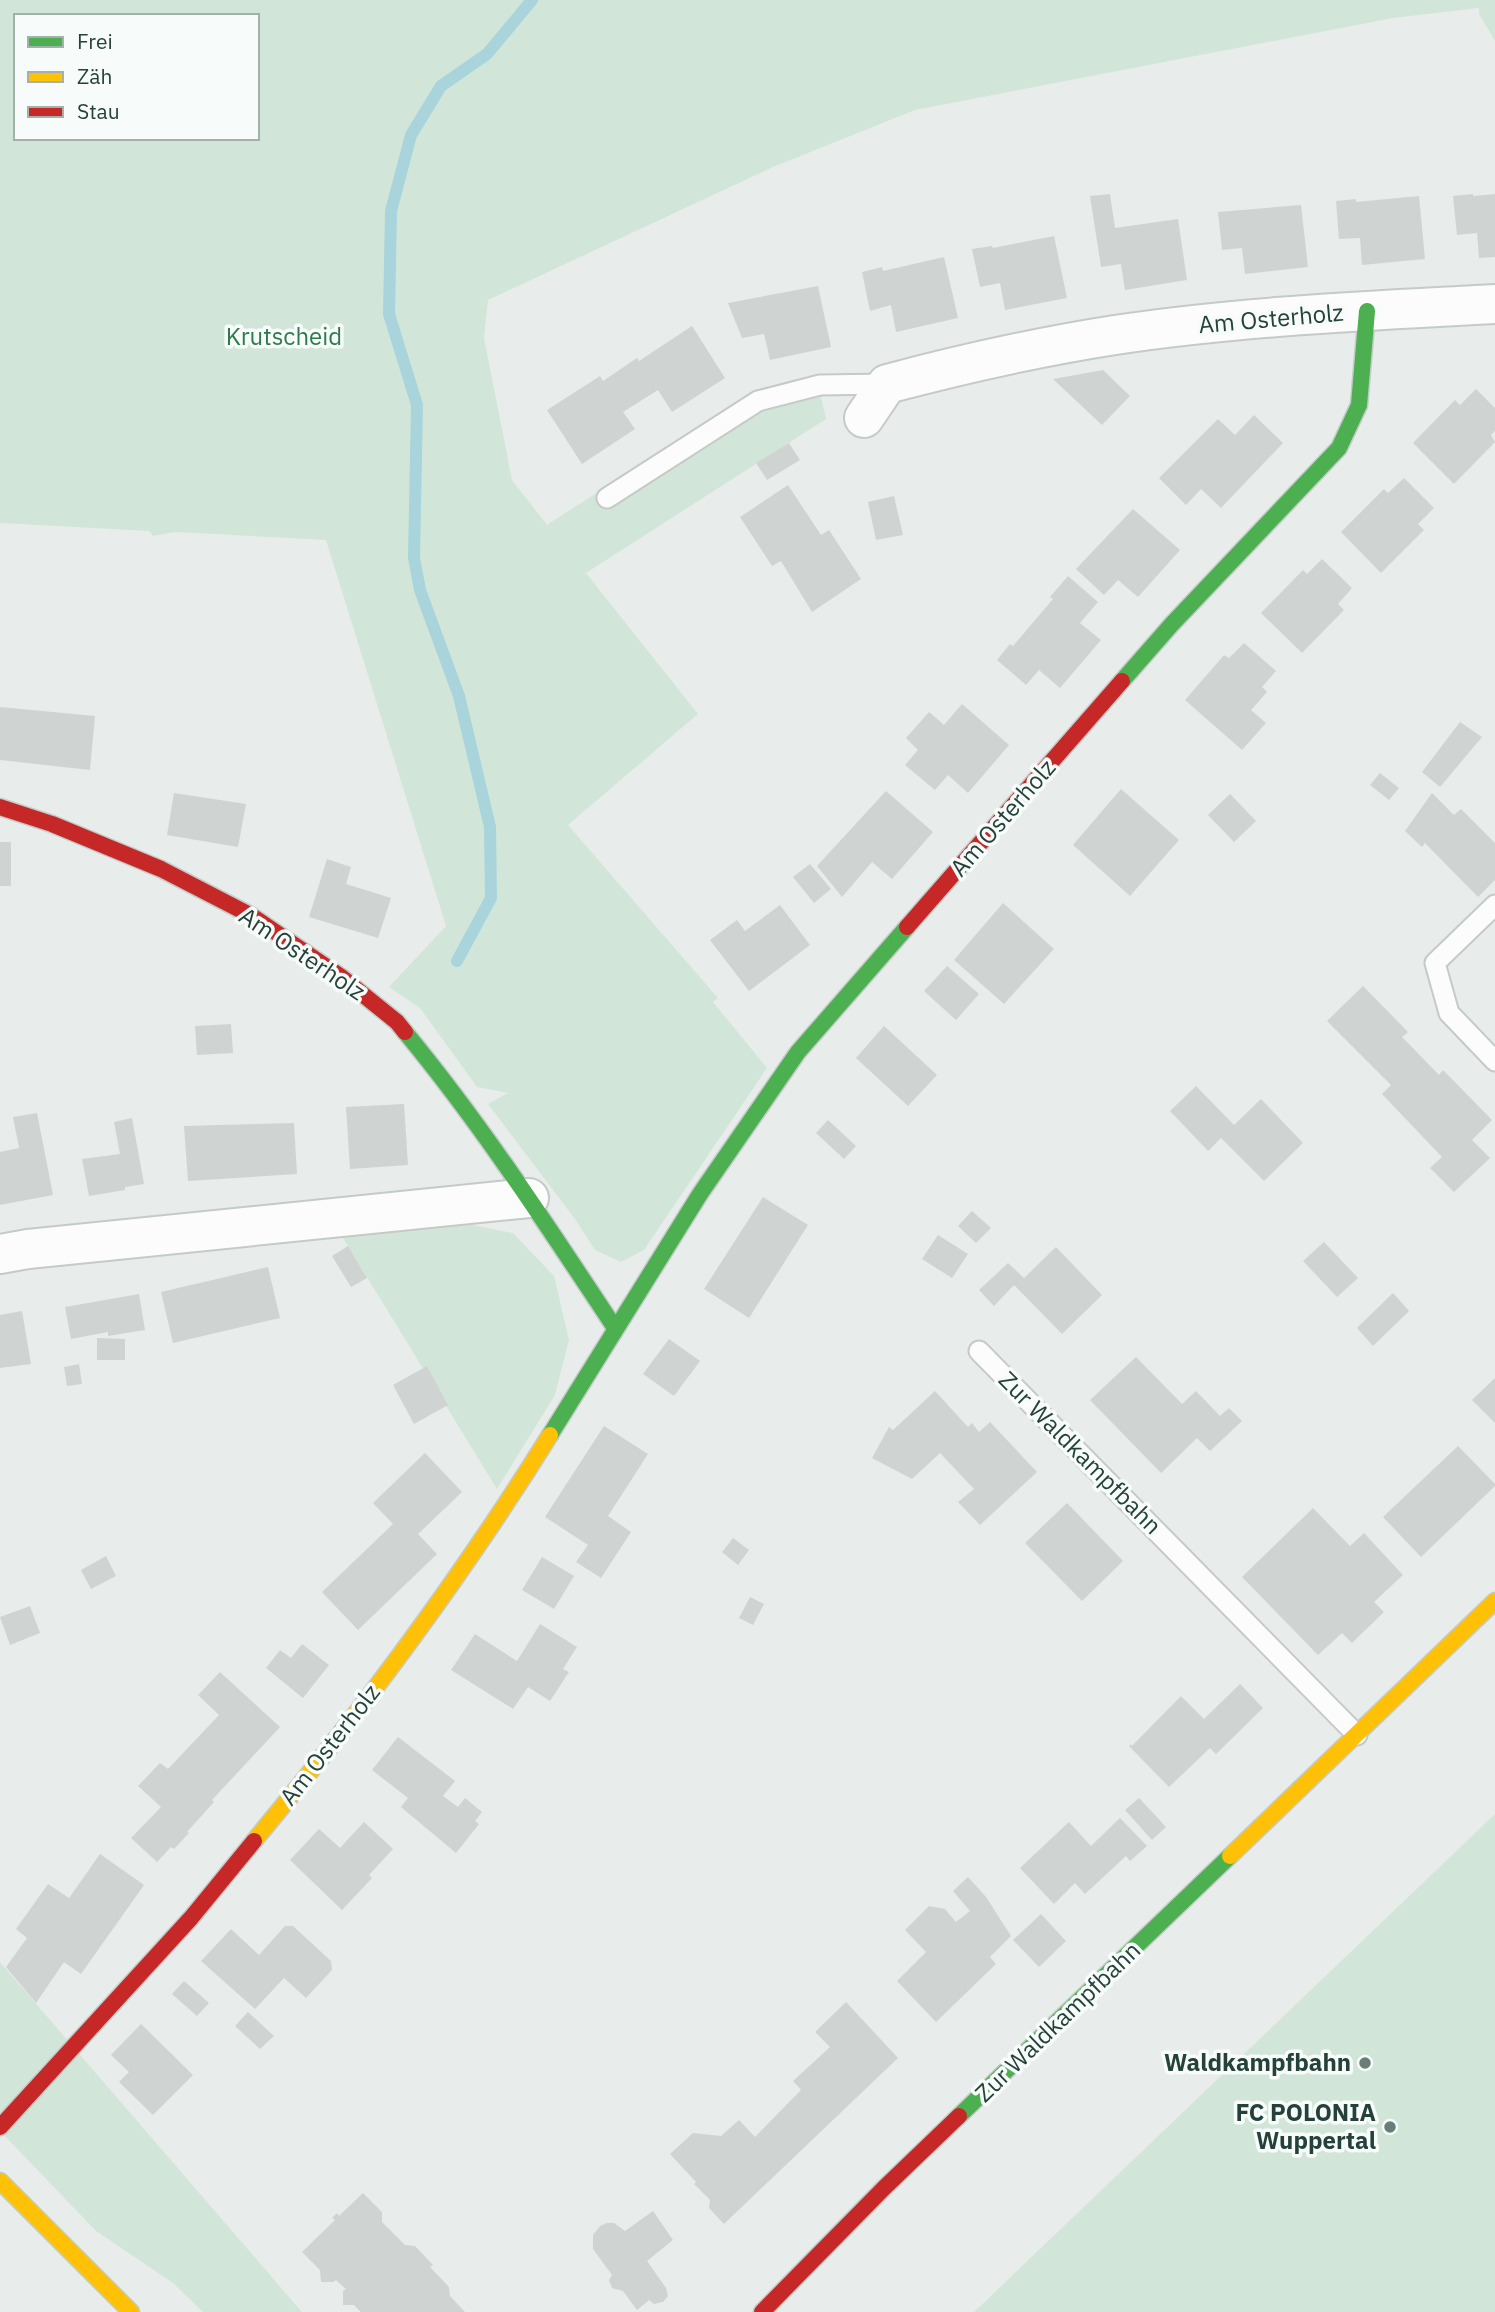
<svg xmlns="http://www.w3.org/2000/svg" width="1495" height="2312" font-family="'IBM Plex Sans',sans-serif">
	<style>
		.green { fill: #d1e6d8; fill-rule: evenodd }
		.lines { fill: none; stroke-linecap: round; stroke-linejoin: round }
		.stream { stroke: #a9d4db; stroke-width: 12 }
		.building { fill: #cfd4d2 }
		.lane-casing { stroke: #c5cac8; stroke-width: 23 }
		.street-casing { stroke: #c5cac8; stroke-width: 42 }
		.fast-casing { stroke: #c3cbc8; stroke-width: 19 }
		.slow-casing { stroke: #c3cbc8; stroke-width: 19 }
		.jam-casing { stroke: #c3cbc8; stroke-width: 19 }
		.lane { stroke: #fcfcfc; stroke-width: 19 }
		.street { stroke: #fcfcfc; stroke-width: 38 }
		.fast { stroke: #4caf50; stroke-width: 16 }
		.slow { stroke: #ffc107; stroke-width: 16 }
		.jam { stroke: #c62828; stroke-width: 16 }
		.poi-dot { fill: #697e78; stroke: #f7fbf9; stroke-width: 2.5 }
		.labels { text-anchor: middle; stroke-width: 7; stroke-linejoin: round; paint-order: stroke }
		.street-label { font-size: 24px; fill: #24423a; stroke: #f7fbf9 }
		.park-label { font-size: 24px; fill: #2d7a4b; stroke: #f7fbf9 }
		.poi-label { font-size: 24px; font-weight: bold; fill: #24423a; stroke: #f7fbf9; text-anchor: end }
	</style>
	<rect width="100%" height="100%" fill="#e8edeb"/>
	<g class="green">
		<path d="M0,0h1495v41l-16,-27v-6l-86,10 -478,92 -142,57 -285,133 -4,38 28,142 36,46v-2l50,-32 12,17 154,-99 57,-13 5,22 -240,154 112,141 -130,111 150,173 -5,4 54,66 -123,182 -23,12 -26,-12 -20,-31 -87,-115 20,-11 -31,-6 -57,-79 -31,-21 57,-61 -120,-386 -151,-8 -22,4 -4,-5 -149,-8zM16,16h241v122h-241z"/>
		<polygon points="458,1222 513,1233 554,1276 569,1340 555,1395 497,1489 338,1230"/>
		<polygon points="1495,1814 1495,2312 974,2312"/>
		<polygon points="0,1962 302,2312 203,2312 173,2283 96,2231 0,2131"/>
	</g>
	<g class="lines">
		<polyline class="stream" points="457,961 491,898 490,827 459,696 420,590 414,558 417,405 389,314 391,211 411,135 441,86 487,54 532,0"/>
	</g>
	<g class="building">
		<polygon points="1110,194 1115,228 1178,219 1187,280 1125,290 1121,264 1101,267 1090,196"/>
		<polygon points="1473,194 1473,196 1495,194 1495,257 1479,258 1477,233 1457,235 1453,196"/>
		<polygon points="1419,196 1425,259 1362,265 1360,238 1339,239 1336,201 1356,199 1356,202"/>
		<polygon points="1301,205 1308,267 1245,274 1242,248 1222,250 1218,212"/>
		<polygon points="1054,236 1067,298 1005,310 1000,283 980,287 972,249 992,246 993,248"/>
		<polygon points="944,257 958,318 896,332 891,305 870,311 862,272 882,267 883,271"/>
		<polygon points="818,286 831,347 770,360 764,334 742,338 728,303"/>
		<polygon points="692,326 725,378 672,412 658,390 623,412 635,429 582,464 547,410 600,376 603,381 637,358 639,361"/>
		<polygon points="1103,370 1130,396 1102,425 1053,379"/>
		<polygon points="1476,389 1495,408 1495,431 1491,435 1495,442 1454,484 1413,443 1455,400 1460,405"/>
		<polygon points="1254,415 1283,443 1221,508 1201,489 1186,505 1159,478 1218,419 1235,435"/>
		<polygon points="789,443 800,460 767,480 756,463"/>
		<polygon points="1404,478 1434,508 1418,524 1424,530 1381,573 1341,532 1384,489 1388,493"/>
		<polygon points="788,485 821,535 829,530 861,579 812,612 781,561 772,566 740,517"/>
		<polygon points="894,496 903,535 876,540 868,502"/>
		<polygon points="1133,509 1180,550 1138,597 1118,580 1104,595 1076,569"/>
		<polygon points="1322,559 1352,588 1338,604 1344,610 1302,653 1261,613 1303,570 1307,574"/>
		<polygon points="1068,576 1098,602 1080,623 1101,640 1060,688 1039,670 1026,685 997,660 1010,644 1013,646 1053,599 1050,597"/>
		<polygon points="1244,643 1276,671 1262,687 1267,692 1251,710 1266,723 1242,750 1185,700 1224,655 1229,658"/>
		<polygon points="962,704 1009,745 968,793 948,775 935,790 905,765 918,750 906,738 929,712 944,725"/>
		<polygon points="0,707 95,716 90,770 0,760"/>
		<polygon points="1460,722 1482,737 1440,787 1422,772"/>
		<polygon points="1380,773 1399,788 1389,800 1370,785"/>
		<polygon points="1121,789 1179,840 1130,896 1073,845"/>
		<polygon points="886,791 933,832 892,879 872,862 842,897 817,866"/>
		<polygon points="174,793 246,804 238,847 167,835"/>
		<polygon points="1432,793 1454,815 1461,809 1495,843 1495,880 1478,897 1425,843 1422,847 1405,831"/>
		<polygon points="1230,794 1256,821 1234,842 1208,815"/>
		<rect x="0" y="842" width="11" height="44"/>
		<polygon points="327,859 351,867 346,884 391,898 378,938 309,917"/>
		<polygon points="810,864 831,889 814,903 793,877"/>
		<polygon points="1003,903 1054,949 1004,1004 954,960"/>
		<polygon points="780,905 810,945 749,991 710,940 737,920 745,931"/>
		<polygon points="947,966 979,994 956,1020 924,991"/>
		<polygon points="1363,986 1408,1032 1402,1037 1439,1075 1443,1070 1492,1120 1472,1140 1490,1158 1454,1192 1430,1168 1442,1157 1382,1094 1391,1085 1327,1021"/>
		<polygon points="231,1024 233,1053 197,1055 195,1026"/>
		<polygon points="884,1026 937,1075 908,1106 856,1058"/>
		<polygon points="1196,1086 1234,1125 1261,1099 1303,1143 1264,1181 1221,1138 1208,1151 1170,1111"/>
		<polygon points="404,1104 408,1165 350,1169 346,1107"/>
		<polygon points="37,1113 53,1195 0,1205 0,1152 19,1148 13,1117"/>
		<polygon points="132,1118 144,1184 125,1187 125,1190 89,1196 82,1159 120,1154 114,1122"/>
		<polygon points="828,1120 856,1146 844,1159 816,1133"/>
		<polygon points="294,1123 297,1174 188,1181 184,1126"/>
		<polygon points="763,1197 808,1225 749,1318 704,1289"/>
		<polygon points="972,1211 991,1228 976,1243 958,1226"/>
		<polygon points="938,1235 968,1254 952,1278 922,1259"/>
		<polygon points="1324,1242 1358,1278 1337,1297 1303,1261"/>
		<polygon points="348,1246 367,1278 351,1287 332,1256"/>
		<polygon points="1056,1247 1102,1295 1062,1334 1014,1285 994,1306 979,1290 1008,1263 1024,1278"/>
		<polygon points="268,1267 280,1318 173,1343 161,1292"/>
		<polygon points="1393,1293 1409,1311 1373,1346 1357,1328"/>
		<polygon points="139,1294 145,1330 108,1336 108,1332 71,1339 65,1307"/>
		<polygon points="22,1311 31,1364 0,1368 0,1315"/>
		<polygon points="97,1338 125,1339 125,1360 97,1360"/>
		<polygon points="669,1339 700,1361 674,1396 643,1374"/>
		<polygon points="1136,1357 1182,1404 1196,1391 1220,1416 1229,1408 1242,1421 1210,1451 1197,1438 1161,1473 1090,1400"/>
		<polygon points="79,1364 82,1384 67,1386 64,1367"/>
		<polygon points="427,1366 448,1405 414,1424 393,1385"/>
		<polygon points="1495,1378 1495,1423 1472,1400"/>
		<polygon points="935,1391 968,1427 972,1423 979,1432 990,1422 1037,1472 980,1525 958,1502 974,1489 940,1453 912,1479 872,1458 889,1427 893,1430"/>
		<polygon points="604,1426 648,1454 608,1516 631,1532 601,1578 576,1562 588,1545 545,1517"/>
		<polygon points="1458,1446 1495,1484 1495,1486 1421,1557 1383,1517"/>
		<polygon points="425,1453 462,1492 418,1534 437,1554 358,1630 322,1592 393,1524 373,1503"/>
		<polygon points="1067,1503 1123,1561 1082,1601 1025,1543"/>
		<polygon points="1313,1508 1350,1546 1364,1533 1403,1575 1374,1602 1384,1612 1352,1643 1342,1633 1318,1655 1242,1577"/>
		<polygon points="733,1538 749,1550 738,1565 722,1552"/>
		<polygon points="106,1556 116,1576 91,1589 81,1570"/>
		<polygon points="542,1557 574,1576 554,1609 522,1590"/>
		<polygon points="750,1597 764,1604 753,1625 739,1618"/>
		<polygon points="30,1606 40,1633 10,1645 0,1617"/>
		<polygon points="540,1624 577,1647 563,1669 569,1672 550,1701 528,1687 513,1709 451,1670 475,1634 517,1661"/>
		<polygon points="302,1644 329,1665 303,1698 266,1668 280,1650 291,1658"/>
		<polygon points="220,1672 280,1727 212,1800 214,1802 187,1832 189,1833 174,1849 171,1847 157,1862 131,1838 161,1807 138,1786 160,1763 168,1769 219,1715 198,1695"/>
		<polygon points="1240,1684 1263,1708 1216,1754 1210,1748 1169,1787 1129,1746 1131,1744 1132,1746 1181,1696 1204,1719"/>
		<polygon points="398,1737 455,1781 443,1796 458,1807 465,1798 482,1812 475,1821 479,1824 456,1853 401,1807 408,1798 372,1770"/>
		<polygon points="1139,1798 1166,1827 1152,1840 1125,1810"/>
		<polygon points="1120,1818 1147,1846 1130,1861 1126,1856 1085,1894 1075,1883 1054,1904 1020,1868 1069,1822 1091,1846"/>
		<polygon points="364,1822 393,1849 369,1875 372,1878 342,1910 290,1860 319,1829 340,1848"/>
		<polygon points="100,1854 144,1885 81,1974 64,1962 36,2003 6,1967 27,1938 16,1929 48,1884 69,1898"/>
		<polygon points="968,1877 986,1897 1011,1936 990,1957 996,1964 936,2022 897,1981 926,1952 905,1930 929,1906 945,1909 956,1922 970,1911 953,1891"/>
		<polygon points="1041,1914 1066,1941 1039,1967 1013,1940"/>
		<polygon points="285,1926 293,1926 331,1961 332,1970 306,1998 284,1978 255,2009 201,1961 231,1929 259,1955"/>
		<polygon points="184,1981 209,2003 197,2016 172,1994"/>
		<polygon points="846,2002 898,2058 724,2224 709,2208 710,2200 694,2184 696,2182 670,2154 693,2133 721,2136 739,2120 755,2137 801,2090 793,2081 830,2047 815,2032"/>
		<polygon points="248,2012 274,2036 260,2049 235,2026"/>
		<polygon points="141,2024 193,2075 153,2115 119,2082 129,2072 111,2055"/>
		<polygon points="363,2193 382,2212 382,2222 405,2245 415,2246 433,2265 430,2267 449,2287 450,2296 465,2312 361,2312 354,2305 343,2305 343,2291 346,2289 336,2280 333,2282 321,2282 320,2270 302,2252 335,2220 332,2218 337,2213 339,2216"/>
		<polygon points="653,2211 673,2240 647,2261 666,2288 668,2296 663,2302 654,2304 649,2300 637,2310 623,2291 612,2288 609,2280 612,2275 593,2249 593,2235 600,2226 607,2223 614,2223 625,2231"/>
	</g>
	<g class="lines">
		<g class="lane-casing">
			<g id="lane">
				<polyline points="607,498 758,401 820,385 887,384"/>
				<polyline points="1495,905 1435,963 1449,1013 1495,1061"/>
				<polyline points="979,1351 1357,1735"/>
			</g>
		</g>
		<g class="street-casing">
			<g id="street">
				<path d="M864,418l23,-34c75,-20 151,-37 228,-49 126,-19 253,-24 380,-31"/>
				<polyline points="0,1254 28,1249 529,1198"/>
			</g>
		</g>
		<g class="fast-casing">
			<g id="fast">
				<polyline points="1122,681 1172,624 1339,448 1359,405 1367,311"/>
				<path d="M405,1032c77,93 143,195 210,296"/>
				<polyline points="550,1435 700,1194 798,1052 907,927"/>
				<polyline points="959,2116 1230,1856"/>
			</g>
		</g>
		<g class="slow-casing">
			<g id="slow">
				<path d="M254,1841c107,-129 207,-263 296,-406"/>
				<polyline points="1230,1856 1495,1601"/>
				<polyline points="0,2181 131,2312"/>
			</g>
		</g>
		<g class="jam-casing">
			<g id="jam">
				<polyline points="0,807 52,824 161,869 252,916 340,976 397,1022 405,1032"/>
				<polyline points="907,927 1122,681"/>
				<polyline points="0,2127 191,1918 254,1841"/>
				<polyline points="762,2312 884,2188 959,2116"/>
			</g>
		</g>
		<use href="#lane" class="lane"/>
		<use href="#street" class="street"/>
		<use href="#fast" class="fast"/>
		<use href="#slow" class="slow"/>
		<use href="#jam" class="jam"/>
	</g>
	<g class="poi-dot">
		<circle cx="1365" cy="2063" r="7"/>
		<circle cx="1390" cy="2127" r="7"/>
	</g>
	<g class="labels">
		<g class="street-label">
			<text transform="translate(1271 319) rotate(-5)" y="8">Am Osterholz</text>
			<text transform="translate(1003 818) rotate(-49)" y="8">Am Osterholz</text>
			<text transform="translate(302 954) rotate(34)" y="8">Am Osterholz</text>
			<text transform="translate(1080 1453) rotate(45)" y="8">Zur Waldkampfbahn</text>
			<text transform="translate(330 1745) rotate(-52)" y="8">Am Osterholz</text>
			<text transform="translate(1058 2022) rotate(-44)" y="8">Zur Waldkampfbahn</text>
		</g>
		<g class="park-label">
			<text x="284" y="345">Krutscheid</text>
		</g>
		<g class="poi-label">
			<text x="1351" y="2071">Waldkampfbahn</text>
			<text x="1376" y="2121">FC POLONIA<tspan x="1376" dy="28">Wuppertal</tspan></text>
		</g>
	</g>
	<rect x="14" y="14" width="245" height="126" fill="#f7fbf9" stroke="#a3b1ad" stroke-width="2"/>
	<rect x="28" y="37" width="35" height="10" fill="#4caf50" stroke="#a3b1ad" stroke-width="2"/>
	<text x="77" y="49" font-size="21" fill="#24423a">Frei</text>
	<rect x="28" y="72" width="35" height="10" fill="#ffc107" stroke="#a3b1ad" stroke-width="2"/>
	<text x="77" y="84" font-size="21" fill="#24423a">Zäh</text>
	<rect x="28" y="107" width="35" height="10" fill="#c62828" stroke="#a3b1ad" stroke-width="2"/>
	<text x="77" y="119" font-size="21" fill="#24423a">Stau</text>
</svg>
